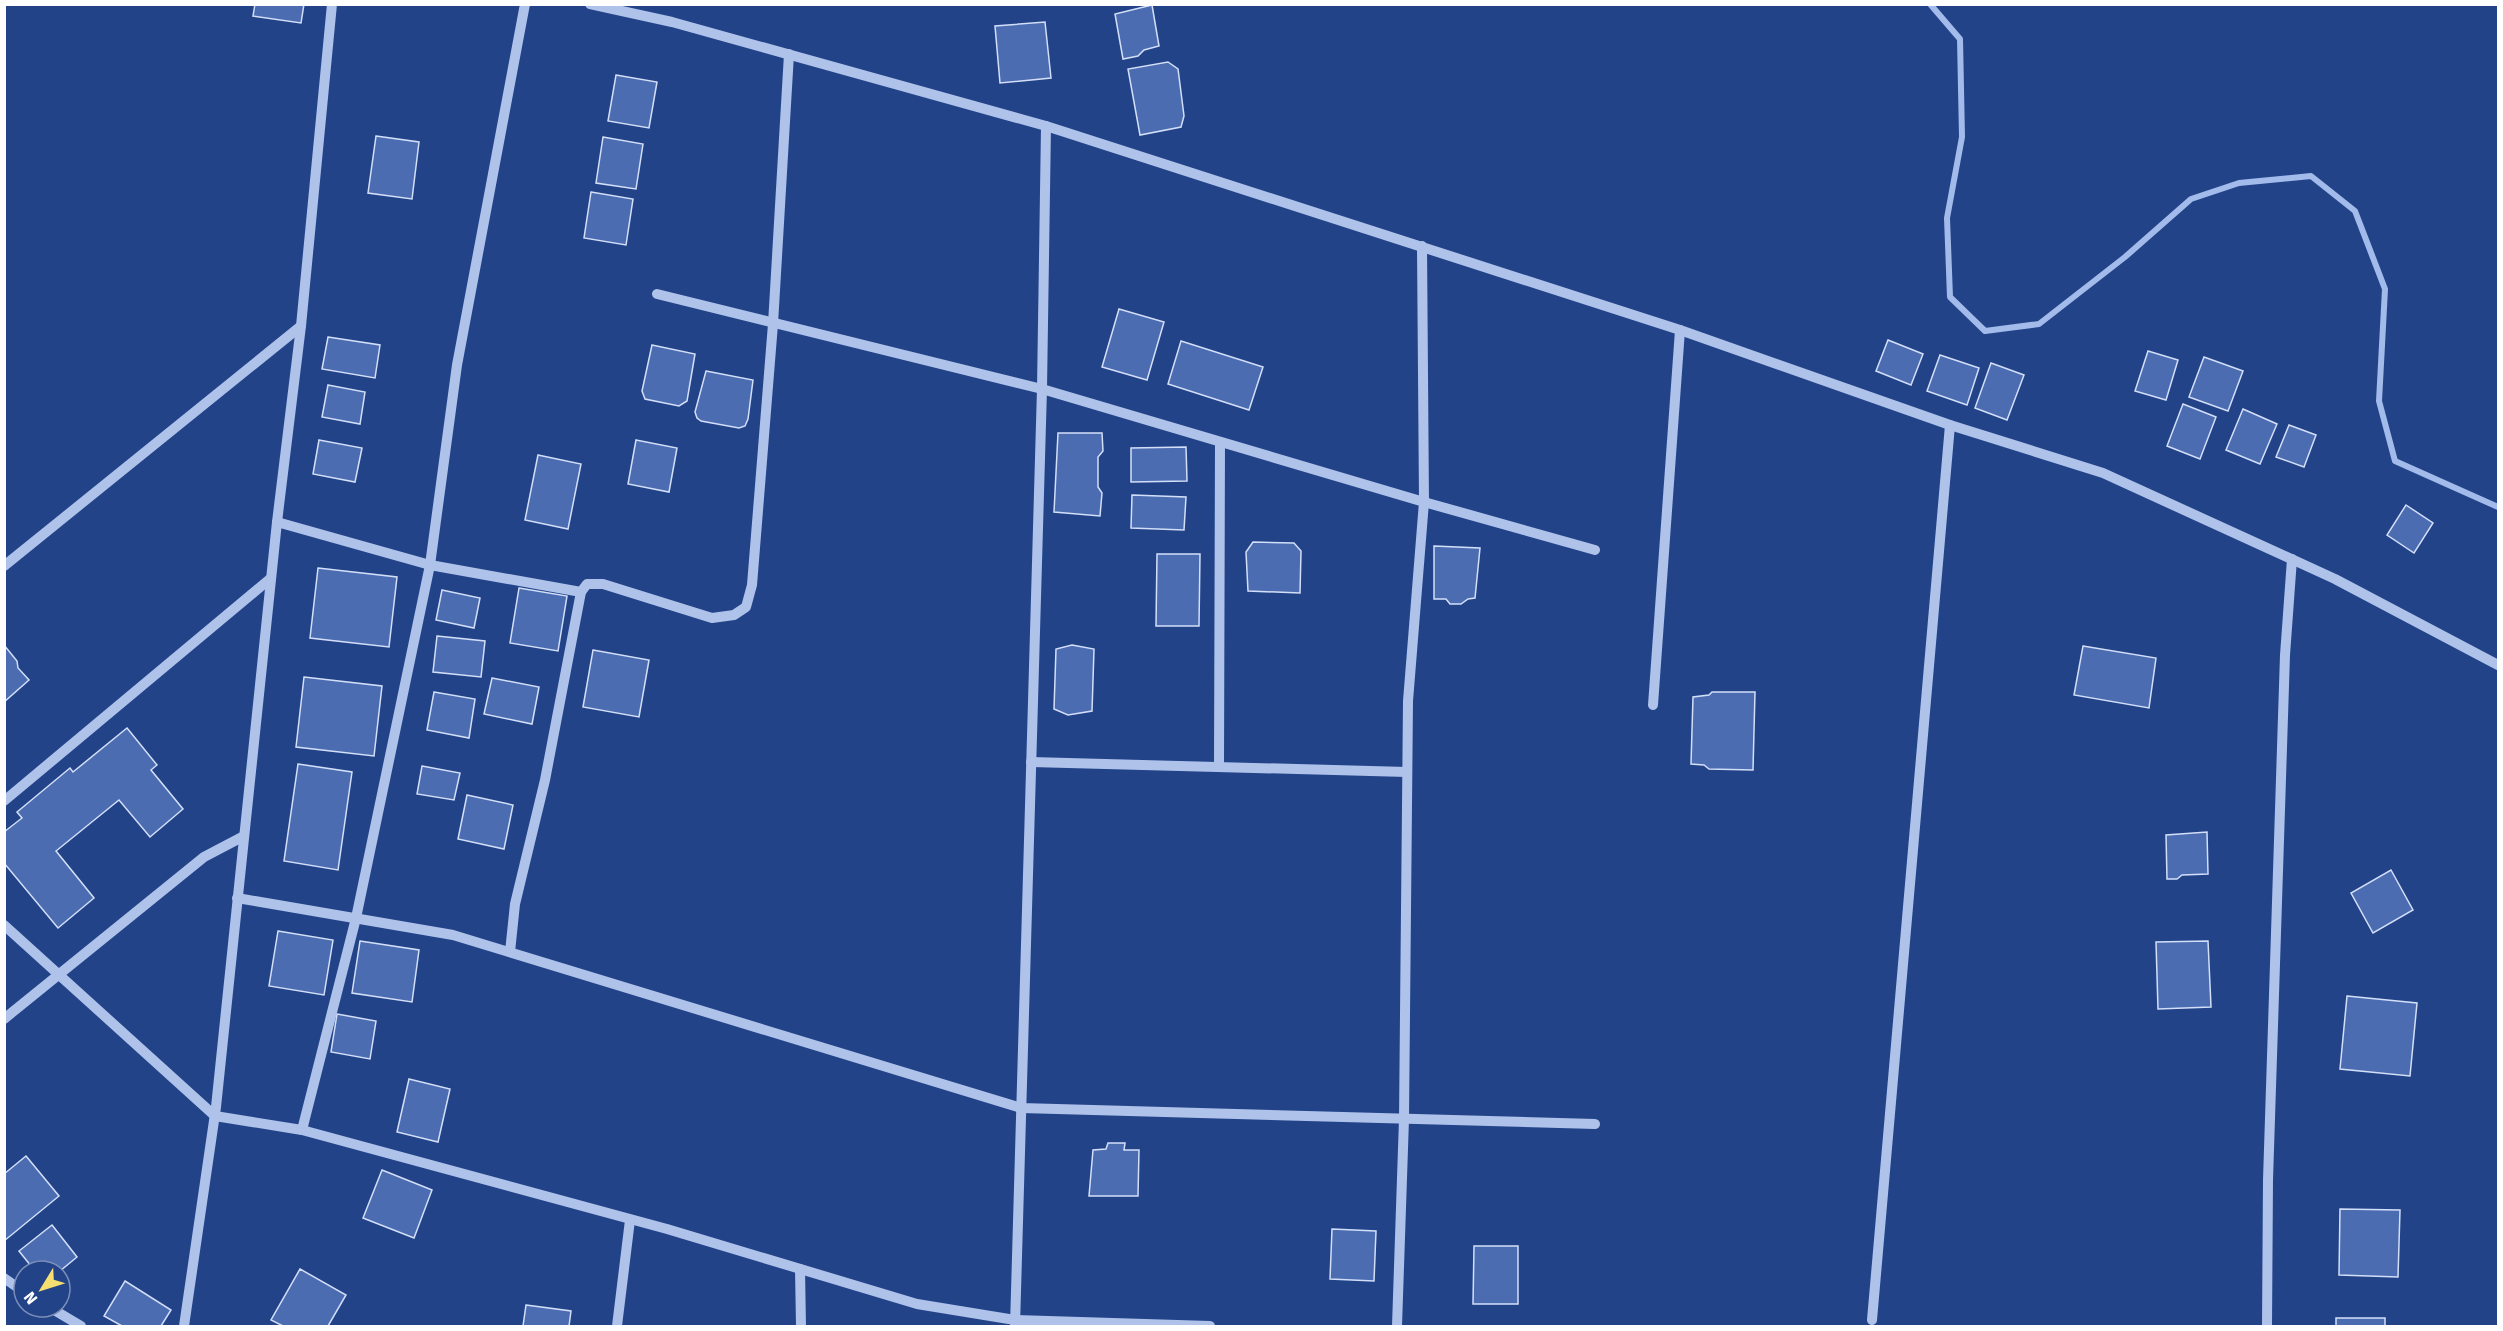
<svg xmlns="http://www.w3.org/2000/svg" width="2503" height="1331" font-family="'Fira Sans',sans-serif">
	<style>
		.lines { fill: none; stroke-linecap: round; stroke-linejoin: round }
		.stream { stroke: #a2bbeb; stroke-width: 6 }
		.building { fill: #4b6cb1; stroke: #d3dff8; stroke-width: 1.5 }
		.minor { stroke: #aec2ea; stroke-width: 10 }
	</style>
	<rect width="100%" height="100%" fill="#234389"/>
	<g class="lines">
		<polyline class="stream" points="1930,4 1960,39 1962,137 1947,218 1950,297 1985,331 2039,324 2125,257 2191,199 2239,183 2311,176 2355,211 2385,289 2379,401 2395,461 2498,507"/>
	</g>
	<g class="building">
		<polygon points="255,4 304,4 301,23 253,16"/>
		<polygon points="1152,5 1159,46 1144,50 1138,56 1123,59 1115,14"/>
		<polygon points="1045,22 1051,78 1000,83 995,26"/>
		<polygon points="1168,62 1178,69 1184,116 1181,127 1140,135 1128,69"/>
		<polygon points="616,75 657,82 649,128 608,121"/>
		<polygon points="376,136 419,142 412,199 368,193"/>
		<polygon points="603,137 643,144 636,189 596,183"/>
		<polygon points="591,192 633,199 626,245 584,238"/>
		<polygon points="1119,309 1164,322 1147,380 1102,367"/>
		<polygon points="328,337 380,345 375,378 322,369"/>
		<polygon points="1888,340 1923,354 1911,385 1876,371"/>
		<polygon points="1181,341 1263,367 1249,410 1168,384"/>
		<polygon points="652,345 695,354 687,401 679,406 645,399 642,391"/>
		<polygon points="2148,351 2178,360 2166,400 2135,391"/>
		<polygon points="1940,355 1979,368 1967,405 1927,391"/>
		<polygon points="2204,357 2243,371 2228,411 2189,397"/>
		<polygon points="1991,363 2024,375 2007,420 1975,408"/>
		<polygon points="706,371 753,380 748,419 745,426 739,428 701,421 697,418 695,412"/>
		<polygon points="328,385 365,392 360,424 322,417"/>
		<polygon points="2183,404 2216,417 2200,459 2167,446"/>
		<polygon points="2243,409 2277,424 2260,464 2226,450"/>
		<polygon points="2289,425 2316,435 2304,467 2276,457"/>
		<polygon points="1058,433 1102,433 1103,451 1098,457 1098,487 1102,493 1100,516 1054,512"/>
		<polygon points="319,440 362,448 355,482 313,474"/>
		<polygon points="636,440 677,448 669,492 628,484"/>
		<polygon points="1186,447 1187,481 1131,482 1131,448"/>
		<polygon points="538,455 581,464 568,529 525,520"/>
		<polygon points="1132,495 1186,497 1184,530 1131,528"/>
		<polygon points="2406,505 2433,523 2414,553 2387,535"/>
		<polygon points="1253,542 1294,543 1301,551 1300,593 1248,591 1246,552"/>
		<polygon points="1434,546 1480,548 1475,598 1468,599 1461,604 1450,604 1446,599 1434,599"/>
		<polygon points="1157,554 1200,554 1199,626 1156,626"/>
		<polygon points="318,568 397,577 389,647 310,638"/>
		<polygon points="519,588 567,596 558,651 510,643"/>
		<polygon points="442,590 480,598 474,628 436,620"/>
		<polygon points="437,636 485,641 481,677 433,672"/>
		<polygon points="4,645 17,661 18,668 29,680 4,702"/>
		<polygon points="1072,645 1094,649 1092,711 1068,715 1054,709 1056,649"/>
		<polygon points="2083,646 2156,658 2149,708 2074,695"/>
		<polygon points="593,650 649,660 639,717 583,707"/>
		<polygon points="304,677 382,686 374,756 296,747"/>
		<polygon points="492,678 539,687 532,724 484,714"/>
		<polygon points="434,692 475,699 469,738 427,730"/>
		<polygon points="1712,692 1755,692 1753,770 1709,769 1704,765 1691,764 1693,697 1709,695"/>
		<polygon points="127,728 157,765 151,770 183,809 150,837 119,800 56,851 94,898 58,928 4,863 4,832 22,818 17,812 70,768 73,772"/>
		<polygon points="298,764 352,772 338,870 284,861"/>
		<polygon points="422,766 460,773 454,800 417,794"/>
		<polygon points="467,795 513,805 504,849 458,839"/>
		<polygon points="2207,832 2208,874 2182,875 2177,879 2167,879 2166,835"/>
		<polygon points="2391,870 2413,910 2373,933 2351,893"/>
		<polygon points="278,931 333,940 324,995 269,986"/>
		<polygon points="360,941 419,950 412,1002 352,993"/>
		<polygon points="2208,941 2211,1007 2158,1009 2156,942"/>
		<polygon points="2347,996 2417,1003 2410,1076 2340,1069"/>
		<polygon points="337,1014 376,1021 370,1059 331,1052"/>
		<polygon points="409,1079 450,1089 438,1142 397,1132"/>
		<polygon points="1108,1143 1125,1143 1124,1150 1139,1150 1138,1196 1089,1196 1093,1150 1106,1149"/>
		<polygon points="26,1156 59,1196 4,1241 4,1174"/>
		<polygon points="382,1170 432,1190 414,1238 363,1218"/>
		<polygon points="2340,1209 2400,1210 2398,1277 2339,1275"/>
		<polygon points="52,1225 77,1257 60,1271 35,1271 19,1251"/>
		<polygon points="1332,1229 1376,1231 1374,1281 1330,1279"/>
		<polygon points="1474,1246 1518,1246 1518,1304 1473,1304"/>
		<polygon points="300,1269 346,1295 328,1326 283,1326 271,1320"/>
		<polygon points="125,1281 171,1310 161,1326 122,1326 104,1316"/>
		<polygon points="526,1305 571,1311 569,1326 523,1326"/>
		<rect x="2336" y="1318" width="49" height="8"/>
	</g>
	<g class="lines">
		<g class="minor">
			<polyline points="590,4 672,22 1046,126 1680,330 1950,425 2103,473 2335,579 2498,665"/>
			<polyline points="657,294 1042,389 1424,502 1595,550"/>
			<polyline points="277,522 430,565 581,592"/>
			<polyline points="4,566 301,326"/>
			<polyline points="1653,705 1680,330"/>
			<polyline points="1031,762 1407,772"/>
			<polyline points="1219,767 1220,442"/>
			<polyline points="4,801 271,578"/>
			<polyline points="237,898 453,935 1021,1108 1595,1124"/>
			<polyline points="4,925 215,1116 302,1130 667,1229 917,1304 1015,1320 1210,1326"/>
			<polyline points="510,952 515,904 545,780 581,592 587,584 603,584 712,618 734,615 746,607 752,585 773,324 789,54"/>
			<polyline points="4,1019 204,857 244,836"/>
			<polyline points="302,1130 356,918 430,565 457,365 525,4"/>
			<polyline points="800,1269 801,1326"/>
			<polyline points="4,1278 24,1292"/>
			<polyline points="49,1307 81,1326"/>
			<polyline points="1872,1320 1950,425"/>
			<polyline points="184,1326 216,1107 277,522 301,326 332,4"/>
			<polyline points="617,1326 630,1220"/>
			<polyline points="1015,1326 1042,389 1046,126"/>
			<polyline points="1397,1326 1404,1119 1408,701 1424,502 1422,246"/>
			<polyline points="2267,1326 2268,1180 2285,655 2292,559"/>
		</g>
	</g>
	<rect width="2503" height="1331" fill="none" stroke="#ffffff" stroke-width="12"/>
	<g transform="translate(42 1289) rotate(232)"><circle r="28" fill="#234389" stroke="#7b8eb8" stroke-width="1.5"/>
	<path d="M0-4.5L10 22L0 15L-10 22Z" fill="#f6df71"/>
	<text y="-9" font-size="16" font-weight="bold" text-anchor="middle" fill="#ffffff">N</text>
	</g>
</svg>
